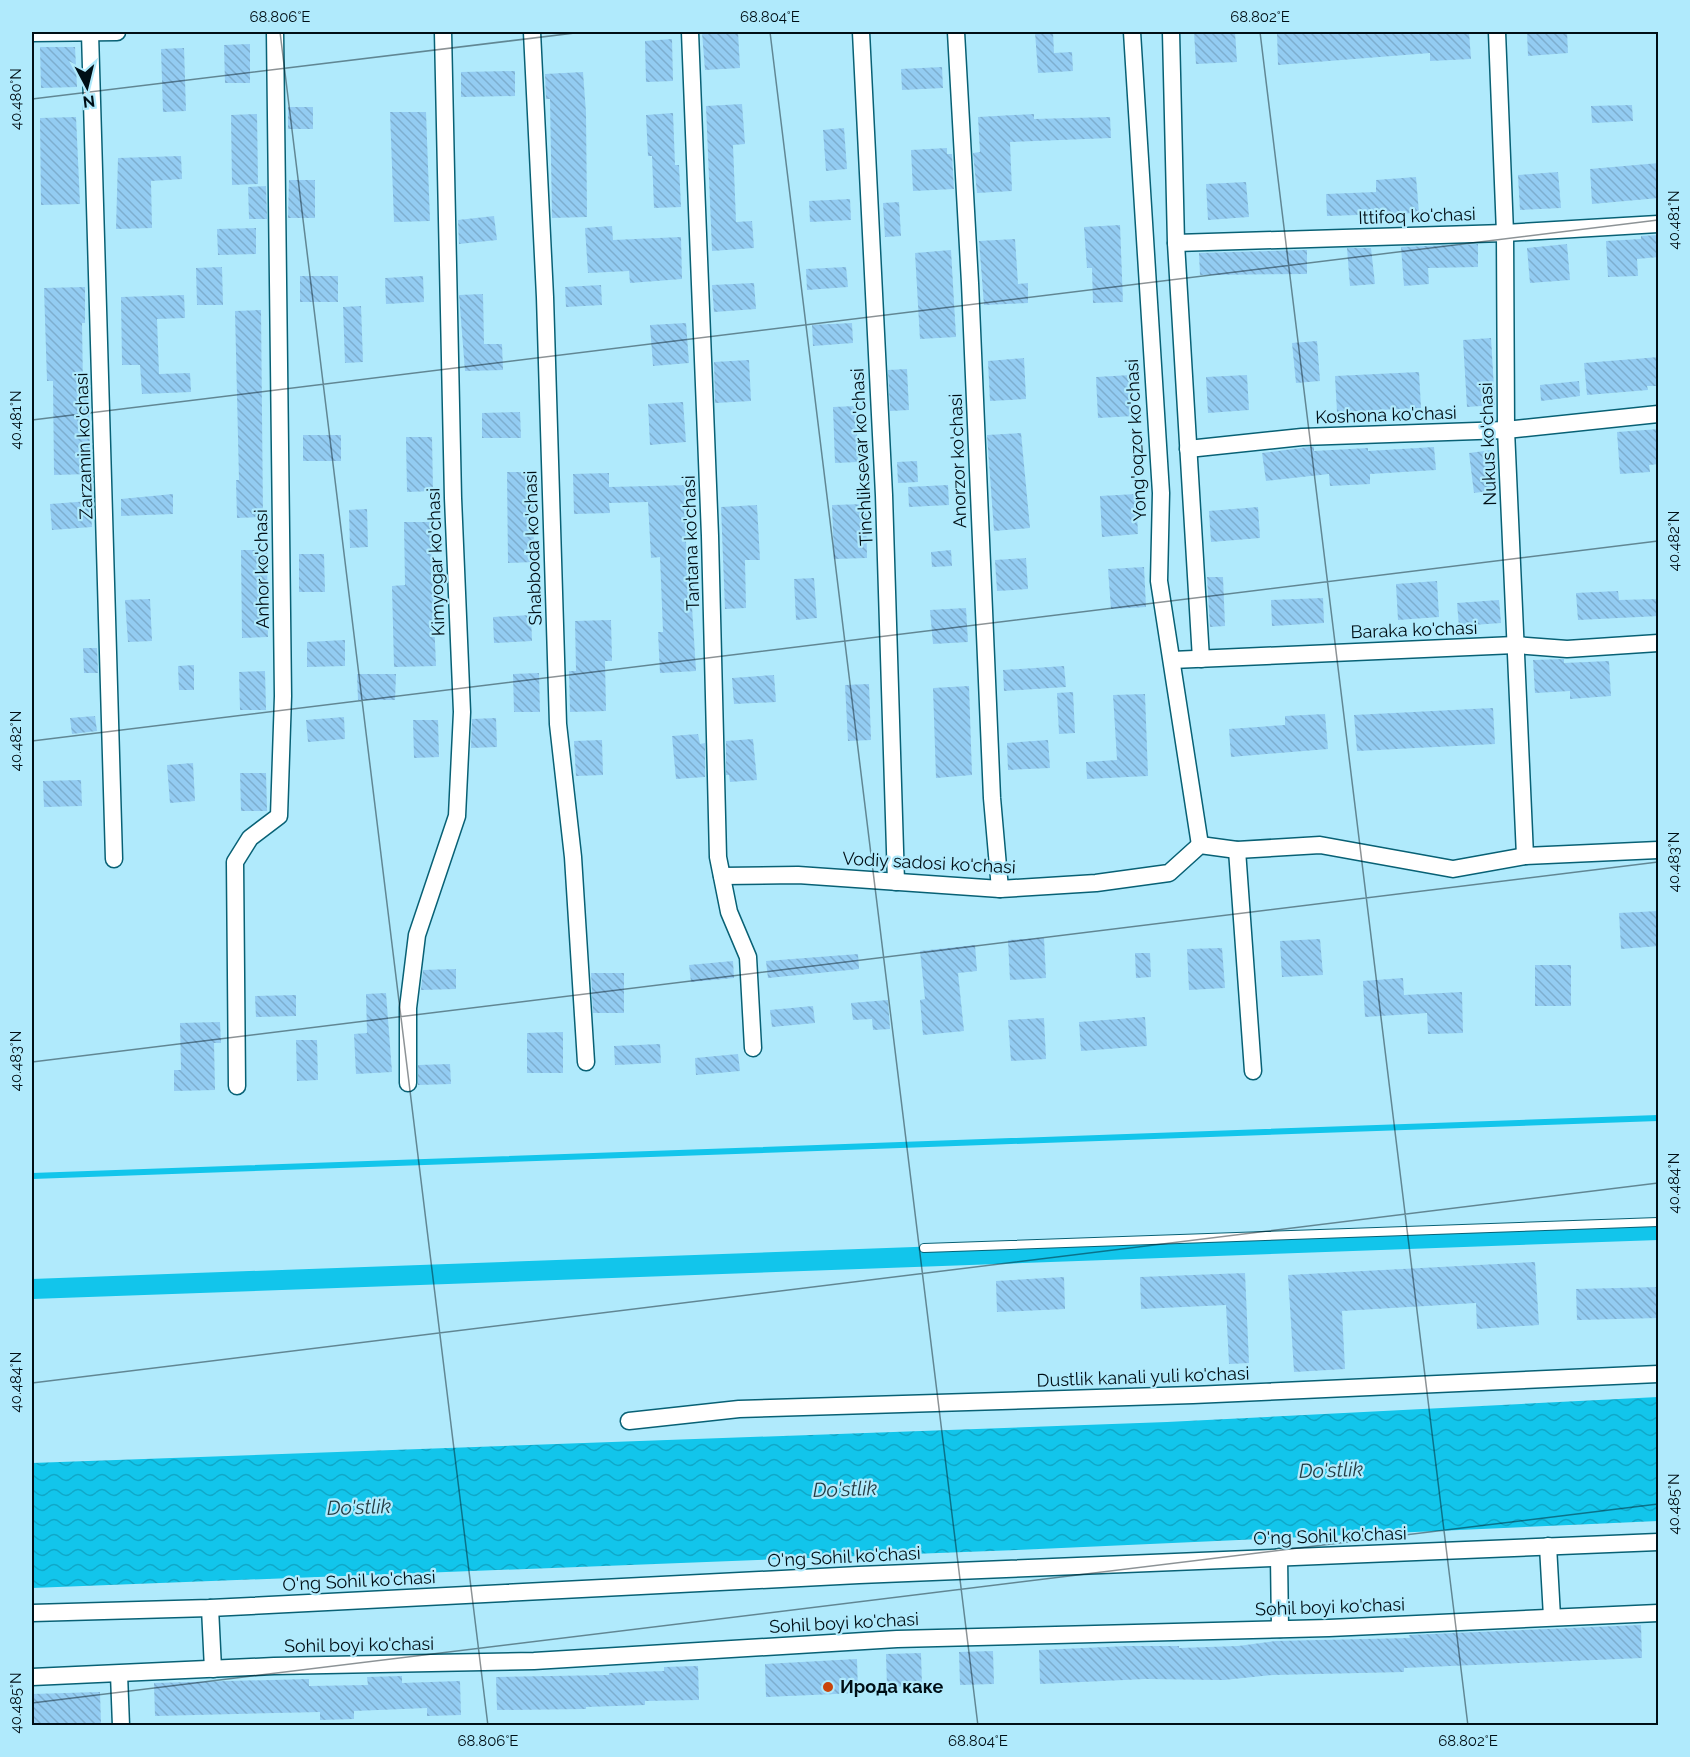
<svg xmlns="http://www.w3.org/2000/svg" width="1690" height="1757" font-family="Raleway,sans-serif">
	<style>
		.water { fill: url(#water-waves) }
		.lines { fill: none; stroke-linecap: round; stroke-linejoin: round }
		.stream { stroke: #12c5eb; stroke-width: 6 }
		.canal { stroke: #12c5eb; stroke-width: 20 }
		.building { fill: url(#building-back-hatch) }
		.lane-casing { stroke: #086175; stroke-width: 10 }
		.street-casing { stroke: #086175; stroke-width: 19 }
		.lane { stroke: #fff; stroke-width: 8 }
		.street { stroke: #fff; stroke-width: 16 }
		.ticks { fill: none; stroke: #000f16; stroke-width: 1.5; stroke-opacity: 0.45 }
		.poi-dot { fill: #ca440a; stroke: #b0eafc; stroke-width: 2 }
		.labels { text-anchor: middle; stroke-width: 4.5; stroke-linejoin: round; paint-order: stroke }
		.street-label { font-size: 18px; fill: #000f16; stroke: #b0eafc }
		.poi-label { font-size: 18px; font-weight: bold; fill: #000f16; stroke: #b0eafc; text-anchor: start }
		.water-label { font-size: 20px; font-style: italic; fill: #233b42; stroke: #b0eafc }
		.neatline { fill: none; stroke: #000f16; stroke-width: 2 }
		.ticks-label { font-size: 15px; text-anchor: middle; fill: #000f16 }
	</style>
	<defs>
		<pattern id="water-waves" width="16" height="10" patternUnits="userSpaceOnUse" patternTransform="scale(1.5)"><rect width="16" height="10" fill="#12c5eb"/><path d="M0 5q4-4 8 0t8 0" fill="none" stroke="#0fa8c9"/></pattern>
		<pattern id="building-back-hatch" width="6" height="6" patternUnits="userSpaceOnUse" patternTransform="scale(1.5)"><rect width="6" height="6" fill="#93ccf2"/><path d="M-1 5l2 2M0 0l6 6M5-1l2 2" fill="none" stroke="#7daecf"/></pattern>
	</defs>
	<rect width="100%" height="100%" fill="#b0eafc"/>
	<polygon class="water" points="1658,1397 1658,1521 1017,1550 32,1588 32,1463 1167,1422"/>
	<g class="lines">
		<polyline class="stream" points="32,1176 1658,1118"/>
		<polyline class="canal" points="32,1289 1658,1230"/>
	</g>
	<g class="building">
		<polygon points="702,32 738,32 740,68 705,70"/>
		<polygon points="1035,32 1053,32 1054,53 1072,52 1073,71 1038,73"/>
		<polygon points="1194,32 1235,32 1237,62 1196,64"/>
		<polygon points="1277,32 1469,32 1471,59 1430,61 1430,53 1278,65"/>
		<polygon points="1527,32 1567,32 1568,53 1528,56"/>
		<polygon points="672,39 673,81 646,82 645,41"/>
		<polygon points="250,44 250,83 225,83 224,45"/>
		<polygon points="40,47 75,47 77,87 41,88"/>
		<polygon points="184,48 186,111 163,112 161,49"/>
		<polygon points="942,67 943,88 902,90 901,69"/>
		<polygon points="515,71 515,96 461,97 461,72"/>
		<polygon points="583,72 586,113 587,217 552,218 550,99 546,99 545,74"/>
		<polygon points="742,104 745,144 733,145 736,222 752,221 754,248 712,251 706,106"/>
		<polygon points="1632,105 1633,121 1592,123 1591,106"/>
		<rect x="288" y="107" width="25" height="22"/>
		<polygon points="390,112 426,112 430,221 394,222"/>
		<polygon points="673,113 675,165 679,165 681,207 654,208 652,156 648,156 646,115"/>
		<polygon points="257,114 258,184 232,185 231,115"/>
		<polygon points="1034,114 1034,119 1110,117 1111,138 1010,142 1012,191 977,193 973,153 980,152 978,117"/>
		<polygon points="76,117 80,204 41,205 40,118"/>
		<polygon points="844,128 847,169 826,171 823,130"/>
		<polygon points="947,148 947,154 952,154 954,189 913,191 911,150"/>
		<polygon points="181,156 182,179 151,181 152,228 116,229 118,158"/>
		<polygon points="1659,163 1659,198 1592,204 1590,169"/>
		<polygon points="1558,172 1561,208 1520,210 1518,175"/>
		<polygon points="1416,177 1419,213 1327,216 1326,194 1376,192 1376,180"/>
		<polygon points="289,180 315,180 315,218 288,218"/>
		<polygon points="1246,182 1249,217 1208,220 1206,184"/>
		<polygon points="266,186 267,219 249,219 248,187"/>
		<polygon points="850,199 851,220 810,222 809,201"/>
		<polygon points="899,202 901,236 885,237 883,203"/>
		<polygon points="494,216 497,240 459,244 458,220"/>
		<polygon points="1120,225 1123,302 1093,303 1092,268 1087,268 1084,227"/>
		<polygon points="612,226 613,240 681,237 682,279 630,283 629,271 588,273 585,228"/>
		<polygon points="256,228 256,254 218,255 217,229"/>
		<polygon points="1659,235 1659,257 1637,259 1638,276 1608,277 1606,241 1641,239 1641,236"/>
		<polygon points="1015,239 1018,284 1028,283 1028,303 984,305 979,241"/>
		<polygon points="1478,244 1478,267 1428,268 1429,284 1404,286 1401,247"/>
		<polygon points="1567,244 1570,280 1530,283 1527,248"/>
		<polygon points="1347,248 1371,248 1375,284 1350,286"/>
		<polygon points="951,250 956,337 920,339 915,253"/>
		<polygon points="1307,250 1307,274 1200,275 1199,253"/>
		<polygon points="222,267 223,305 197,305 196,268"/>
		<polygon points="846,267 848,287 807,290 806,269"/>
		<rect x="300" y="276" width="38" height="26"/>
		<polygon points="423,276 424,302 386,304 385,278"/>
		<polygon points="754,283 756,309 714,312 712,285"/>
		<polygon points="601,285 602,305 566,307 565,287"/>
		<polygon points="85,287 85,323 82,323 83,387 89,387 90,474 54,475 53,381 47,381 44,288"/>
		<polygon points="483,294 484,344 502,344 503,370 465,371 459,295"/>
		<polygon points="184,295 185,318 157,319 159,374 190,373 191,392 142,394 140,365 122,365 121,297"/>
		<polygon points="361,306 363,362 345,363 343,307"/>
		<polygon points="261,310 263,517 237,518 236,480 239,480 235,311"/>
		<polygon points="686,323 689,363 653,366 650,325"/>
		<polygon points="852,323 853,343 813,346 812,325"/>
		<polygon points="1491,338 1495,405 1467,407 1463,340"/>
		<polygon points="1317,341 1320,381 1296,383 1292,343"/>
		<polygon points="1659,357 1659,386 1647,386 1648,390 1587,395 1584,363"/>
		<polygon points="1024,358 1026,399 990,401 988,361"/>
		<polygon points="749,360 751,401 715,403 714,362"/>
		<polygon points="907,369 909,410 890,411 888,370"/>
		<polygon points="1419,372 1421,408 1337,412 1335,376"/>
		<polygon points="1131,375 1134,416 1098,418 1096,377"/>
		<polygon points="1247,375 1249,410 1208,413 1206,377"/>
		<polygon points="1579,381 1580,396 1541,401 1540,385"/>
		<polygon points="683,402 686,442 650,445 648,404"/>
		<polygon points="856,406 858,462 835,463 833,407"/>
		<polygon points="520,412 521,438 482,438 482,413"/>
		<polygon points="1659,429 1659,464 1649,465 1650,472 1620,474 1617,432"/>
		<polygon points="1021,433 1030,528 994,531 987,435"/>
		<rect x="303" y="435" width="38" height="26"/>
		<polygon points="406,437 432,437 433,491 407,492"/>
		<polygon points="1309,447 1314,447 1314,451 1368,448 1368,451 1434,447 1436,470 1370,474 1370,484 1330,486 1329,474 1266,481 1262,453"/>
		<polygon points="1492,450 1497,490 1474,493 1469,453"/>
		<polygon points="917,461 918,482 898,483 897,462"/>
		<polygon points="507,472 533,472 534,562 508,563"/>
		<polygon points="609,473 609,487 690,485 690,502 684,502 687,561 693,561 695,607 692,607 696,671 660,673 658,632 663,632 660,557 651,558 648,502 609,503 610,513 574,514 573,474"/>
		<polygon points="948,485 949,505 909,507 908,487"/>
		<polygon points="173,494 173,514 121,516 121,499"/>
		<polygon points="1136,494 1138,534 1102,537 1100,496"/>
		<polygon points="90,501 92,527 52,530 50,504"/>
		<polygon points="866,504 867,558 834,559 832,505"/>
		<polygon points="757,505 760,560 745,560 746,608 725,609 721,507"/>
		<polygon points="1258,507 1260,538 1211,542 1209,511"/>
		<polygon points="367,509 368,547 350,548 349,510"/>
		<polygon points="404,522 430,522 436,666 394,667 392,586 405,585"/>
		<polygon points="241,550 267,550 268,637 242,638"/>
		<polygon points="951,550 952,566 932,567 931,552"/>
		<polygon points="299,554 324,554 325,592 299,592"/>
		<polygon points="1026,558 1028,589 997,591 995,560"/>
		<polygon points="1144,567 1146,607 1111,609 1108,569"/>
		<polygon points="1207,577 1223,577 1225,626 1210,627"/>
		<polygon points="814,578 817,618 796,620 794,579"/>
		<polygon points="1437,581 1439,617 1398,620 1396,584"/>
		<polygon points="1618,591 1619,600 1659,599 1659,616 1578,620 1576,593"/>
		<polygon points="1323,598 1324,623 1272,626 1271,600"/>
		<polygon points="150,599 152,641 128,642 125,600"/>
		<polygon points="1499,600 1501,623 1459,626 1457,603"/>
		<polygon points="966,608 968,642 933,644 930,610"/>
		<polygon points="531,615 532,641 494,643 493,617"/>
		<polygon points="611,620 612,661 605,661 606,711 570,712 569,671 576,671 575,621"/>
		<polygon points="345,640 345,666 307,667 307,642"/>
		<polygon points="83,648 97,648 98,673 84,673"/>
		<polygon points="1564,659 1564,663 1609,661 1611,696 1570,699 1570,691 1535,693 1533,660"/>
		<polygon points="194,665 194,690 179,690 178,666"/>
		<polygon points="1064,666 1066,687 1004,691 1003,670"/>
		<polygon points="265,671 266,710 240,710 239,672"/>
		<polygon points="539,673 540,712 514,712 513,674"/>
		<polygon points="357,674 396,674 395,700 358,700"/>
		<polygon points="774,675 776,702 734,704 732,678"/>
		<polygon points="869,684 871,740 848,741 845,685"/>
		<polygon points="969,686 972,775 936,778 933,688"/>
		<polygon points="1073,692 1075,733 1059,734 1057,693"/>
		<polygon points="1145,694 1148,776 1087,779 1086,762 1117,760 1113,695"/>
		<polygon points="1493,708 1495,744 1357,751 1354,715"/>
		<polygon points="1325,714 1328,749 1231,757 1229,729 1285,725 1285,716"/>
		<polygon points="95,716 97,731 72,734 70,718"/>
		<polygon points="344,717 345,739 308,742 306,720"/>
		<polygon points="496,718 497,747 471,748 472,719"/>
		<polygon points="413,720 438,720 439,757 414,758"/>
		<polygon points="698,734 700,744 705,743 705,777 676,779 672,736"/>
		<polygon points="753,739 757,780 730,782 729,775 726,775 726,741"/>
		<polygon points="602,740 603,775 576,776 574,741"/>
		<polygon points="1048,740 1050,768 1008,770 1007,743"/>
		<polygon points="193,763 195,801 170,803 167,765"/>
		<polygon points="240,773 266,773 267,811 241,811"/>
		<polygon points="81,780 82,806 44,807 43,781"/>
		<polygon points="1659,911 1659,946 1621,949 1619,913"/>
		<polygon points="1044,938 1046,978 1010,980 1008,940"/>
		<polygon points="1320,939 1323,975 1282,977 1280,941"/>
		<polygon points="975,945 977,971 958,973 964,1031 923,1035 920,1000 925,999 920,951"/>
		<polygon points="1222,948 1225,988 1189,990 1187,949"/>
		<polygon points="1135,953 1150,953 1151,977 1136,978"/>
		<polygon points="858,954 859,969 768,978 766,961"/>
		<polygon points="733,961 734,978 691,982 689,965"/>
		<rect x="1535" y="965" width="36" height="41"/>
		<polygon points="456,969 456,989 421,990 423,970"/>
		<polygon points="591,973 624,973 624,1013 593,1013"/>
		<polygon points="1403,978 1404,995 1462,992 1463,1033 1428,1034 1427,1013 1365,1017 1363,981"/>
		<polygon points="386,993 392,1072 356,1074 354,1034 367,1033 366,994"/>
		<polygon points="296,995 296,1016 256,1017 255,996"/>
		<polygon points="888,1000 890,1029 873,1030 872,1019 853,1020 851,1003"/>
		<polygon points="813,1006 815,1023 772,1027 770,1010"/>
		<polygon points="1145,1017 1147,1046 1081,1051 1079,1022"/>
		<polygon points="1044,1018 1046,1059 1011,1061 1008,1020"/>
		<polygon points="220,1022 221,1043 214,1043 215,1090 174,1091 174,1070 181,1070 180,1023"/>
		<polygon points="563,1032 563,1073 527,1073 527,1033"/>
		<polygon points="296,1040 317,1040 318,1080 297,1081"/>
		<polygon points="660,1044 661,1063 615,1065 614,1046"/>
		<polygon points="738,1054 740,1071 696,1075 695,1058"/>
		<polygon points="450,1064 451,1084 418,1085 418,1065"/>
		<polygon points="1535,1262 1539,1325 1477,1329 1476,1303 1342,1311 1345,1369 1294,1372 1288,1275"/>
		<polygon points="1245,1273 1249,1363 1229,1364 1226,1305 1141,1309 1140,1277"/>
		<polygon points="1064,1277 1065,1309 997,1312 996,1281"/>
		<polygon points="1659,1287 1659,1318 1577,1320 1576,1289"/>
		<polygon points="1641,1625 1642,1658 1404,1668 1404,1672 1273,1675 1224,1680 1145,1679 1040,1684 1039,1650 1128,1646 1179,1646 1179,1648 1238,1646 1275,1641 1410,1638 1409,1635"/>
		<polygon points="993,1651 994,1684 960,1685 959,1652"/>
		<polygon points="921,1653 922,1686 887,1687 886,1654"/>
		<polygon points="857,1659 858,1693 766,1697 765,1664"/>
		<polygon points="698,1666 699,1700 645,1701 645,1705 586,1707 586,1709 497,1710 496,1677 609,1675 609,1673 664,1671 664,1667"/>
		<polygon points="402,1676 402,1683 460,1681 461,1715 427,1716 427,1708 354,1711 354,1719 320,1720 320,1712 155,1716 154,1683 309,1679 309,1686 368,1685 367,1677"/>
		<polygon points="100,1692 101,1725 32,1725 32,1694"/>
	</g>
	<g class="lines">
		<g class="lane-casing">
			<polyline id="lane" points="924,1248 1658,1222"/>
		</g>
		<g class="street-casing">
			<g id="street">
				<polyline points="532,32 545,297 558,724 573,857 586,1062"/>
				<polyline points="690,32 710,536 718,857 729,912 748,957 753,1048"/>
				<polyline points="861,32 884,495 896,882"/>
				<polyline points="956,32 970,283 992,798 1000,889"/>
				<polyline points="1132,32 1161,493 1159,581 1200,845"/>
				<polyline points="1171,32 1176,243 1201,659"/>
				<polyline points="1497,32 1505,233 1506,430 1525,856"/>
				<polyline points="32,33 117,32"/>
				<polyline points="90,33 114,859"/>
				<polyline points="1176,243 1505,233 1658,224"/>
				<polyline points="1188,449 1302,437 1506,430 1658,414"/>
				<polyline points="1172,660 1515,645 1567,649 1658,643"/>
				<polyline points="1237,850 1253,1071"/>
				<polyline points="722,876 798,875 1000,889 1096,883 1169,873 1200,845 1237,850 1320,845 1453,869 1525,856 1658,850"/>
				<polyline points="408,1083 408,1008 417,935 457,816 462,712 453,498 443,32"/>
				<polyline points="237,1086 235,862 250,838 279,816 283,696 275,32"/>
				<polyline points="629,1421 739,1409 1193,1395 1658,1374"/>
				<polyline points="1548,1546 1552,1617"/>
				<polyline points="1279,1557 1280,1629"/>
				<polyline points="210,1608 213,1669"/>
				<polyline points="32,1613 210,1608 859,1575 1658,1542"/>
				<polyline points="119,1674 121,1726"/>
				<polyline points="32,1677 274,1666 534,1661 897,1639 1329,1628 1658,1613"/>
			</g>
		</g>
		<use href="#lane" class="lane"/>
		<use href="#street" class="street"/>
	</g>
	<path class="ticks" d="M280,32l208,1694M770,32l208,1694M1260,32l208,1694M32,99l551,-67M32,420l1626,-200M32,741l1626,-200M32,1062l1626,-200M32,1383l1626,-200M32,1703l1626,-199"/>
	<circle class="poi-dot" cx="828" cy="1687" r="6"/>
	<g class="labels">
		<g class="street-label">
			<text transform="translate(1417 216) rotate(-2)" y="6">Ittifoq ko'chasi</text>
			<text transform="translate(1386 415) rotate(-2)" y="6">Koshona ko'chasi</text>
			<text transform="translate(1136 440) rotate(-93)" y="6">Yong'oqzor ko'chasi</text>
			<text transform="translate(1488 444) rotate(-92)" y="6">Nukus ko'chasi</text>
			<text transform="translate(84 446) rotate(-92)" y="6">Zarzamin ko'chasi</text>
			<text transform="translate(862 457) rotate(-93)" y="6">Tinchliksevar ko'chasi</text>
			<text transform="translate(958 461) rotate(-92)" y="6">Anorzor ko'chasi</text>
			<text transform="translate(691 543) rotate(-92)" y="6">Tantana ko'chasi</text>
			<text transform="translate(533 548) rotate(-92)" y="6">Shabboda ko'chasi</text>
			<text transform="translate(436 562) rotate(-92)" y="6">Kimyogar ko'chasi</text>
			<text transform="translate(262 569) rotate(-91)" y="6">Anhor ko'chasi</text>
			<text transform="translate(1414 630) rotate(-2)" y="6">Baraka ko'chasi</text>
			<text transform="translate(929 863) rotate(3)" y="6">Vodiy sadosi ko'chasi</text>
			<text transform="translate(1143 1377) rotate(-2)" y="6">Dustlik kanali yuli ko'chasi</text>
			<text transform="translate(1330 1536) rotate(-2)" y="6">O'ng Sohil ko'chasi</text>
			<text transform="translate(844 1557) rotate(-3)" y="6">O'ng Sohil ko'chasi</text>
			<text transform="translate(359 1581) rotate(-3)" y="6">O'ng Sohil ko'chasi</text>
			<text transform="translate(1330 1607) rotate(-2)" y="6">Sohil boyi ko'chasi</text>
			<text transform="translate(844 1623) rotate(-3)" y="6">Sohil boyi ko'chasi</text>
			<text transform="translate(359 1645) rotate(-1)" y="6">Sohil boyi ko'chasi</text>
		</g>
		<g class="poi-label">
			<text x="840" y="1693">Ирода каке</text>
		</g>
		<g class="water-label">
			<text transform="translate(1331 1470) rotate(-2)" y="7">Do'stlik</text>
			<text transform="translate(845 1489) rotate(-2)" y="7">Do'stlik</text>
			<text transform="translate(359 1507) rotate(-2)" y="7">Do'stlik</text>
		</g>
	</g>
	<rect width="1690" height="1757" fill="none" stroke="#b0eafc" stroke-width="66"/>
	<g transform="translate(87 87) rotate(173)" stroke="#b0eafc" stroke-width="4.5" paint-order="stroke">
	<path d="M0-4.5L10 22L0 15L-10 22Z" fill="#000f16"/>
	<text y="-9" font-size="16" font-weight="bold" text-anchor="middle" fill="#000f16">N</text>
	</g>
	<rect x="33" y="33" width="1624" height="1691" class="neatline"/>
	<g class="ticks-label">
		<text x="280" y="22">68.806°E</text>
		<text x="770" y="22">68.804°E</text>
		<text x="1260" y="22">68.802°E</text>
		<text transform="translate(16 99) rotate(-90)" y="5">40.480°N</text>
		<text transform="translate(1674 220) rotate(-90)" y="5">40.481°N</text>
		<text transform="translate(16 420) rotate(-90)" y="5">40.481°N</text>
		<text transform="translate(1674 541) rotate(-90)" y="5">40.482°N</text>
		<text transform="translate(16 741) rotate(-90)" y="5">40.482°N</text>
		<text transform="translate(1674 862) rotate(-90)" y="5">40.483°N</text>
		<text transform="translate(16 1061) rotate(-90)" y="5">40.483°N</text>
		<text transform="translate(1674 1183) rotate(-90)" y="5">40.484°N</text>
		<text transform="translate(16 1382) rotate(-90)" y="5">40.484°N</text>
		<text transform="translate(1674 1504) rotate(-90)" y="5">40.485°N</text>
		<text transform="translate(16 1703) rotate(-90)" y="5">40.485°N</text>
		<text x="488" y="1746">68.806°E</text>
		<text x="978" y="1746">68.804°E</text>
		<text x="1468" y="1746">68.802°E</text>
	</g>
</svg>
